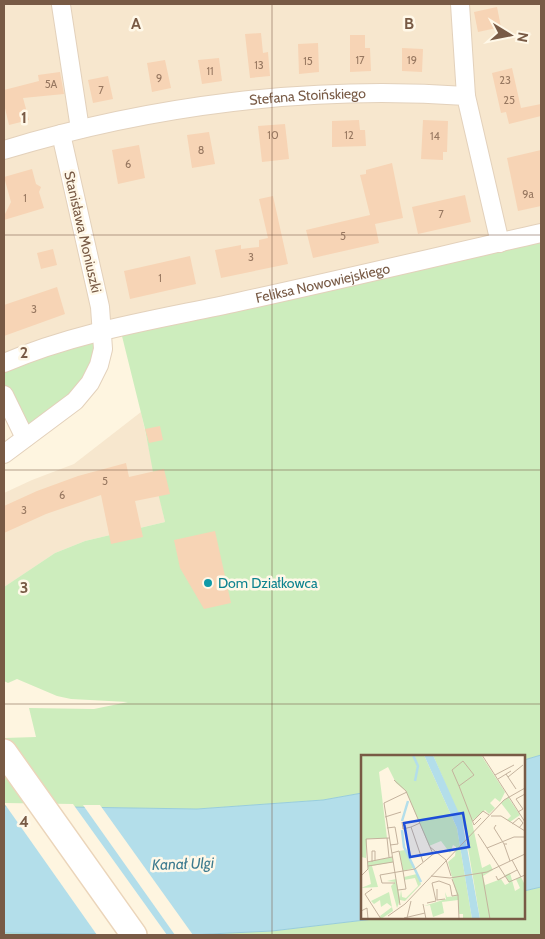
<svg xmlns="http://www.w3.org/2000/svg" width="545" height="939" font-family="Cabin,sans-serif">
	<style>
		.residential { fill: #f7e7ce }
		.green { fill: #cdedbd }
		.water { fill: #b3deea; stroke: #98cddc }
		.pier { fill: #fef5e0 }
		.building { fill: #f7d4b5 }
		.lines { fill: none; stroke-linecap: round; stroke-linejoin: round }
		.street-casing { stroke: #e3d1bb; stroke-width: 20 }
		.secondary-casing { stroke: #ebd5ba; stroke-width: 28 }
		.street { stroke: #fff; stroke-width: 18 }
		.secondary { stroke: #fff; stroke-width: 25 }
		.grid { fill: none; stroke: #785a45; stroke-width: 1; stroke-opacity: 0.55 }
		.culture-dot { fill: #0f9aa8; stroke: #fff8e8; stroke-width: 2 }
		.labels { text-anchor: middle; stroke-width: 5; stroke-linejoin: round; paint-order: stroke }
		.number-label { font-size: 11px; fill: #987861 }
		.street-label { font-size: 14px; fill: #785a45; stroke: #fff8e8 }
		.culture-label { font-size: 14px; fill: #0d838f; stroke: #fff8e8; text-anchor: start }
		.water-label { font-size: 15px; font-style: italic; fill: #3c7a8e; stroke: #fff8e8 }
		.inset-river { fill: none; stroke: #b3deea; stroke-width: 2.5 }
		.inset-road { fill: none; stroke: #c4b29d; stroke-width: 1 }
		.view { fill: #1d4ed8; fill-opacity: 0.15; stroke: #1d4ed8; stroke-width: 2.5 }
		.inset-edge { fill: none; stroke: #785a45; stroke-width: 2.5 }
		.grid-label { font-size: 16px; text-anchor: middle; font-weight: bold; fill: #785a45; stroke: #fff8e8; stroke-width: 5; stroke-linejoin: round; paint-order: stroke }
	</style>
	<rect width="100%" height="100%" fill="#fef5e0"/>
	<g class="residential">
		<polygon points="4,4 541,4 541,233 4,363"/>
		<polygon points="141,412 165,522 85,541 55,553 4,587 4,493 32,480 74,464"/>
	</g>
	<g class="green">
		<polygon points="541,233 541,755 524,760 524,756 362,756 362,793 323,800 197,809 4,806 4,738 36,737 29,708 94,709 128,702 71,699 57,696 17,679 8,683 4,681 4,587 55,553 85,541 165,522 153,472 145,429 120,328"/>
		<polygon points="102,331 99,365 25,438 4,395 4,363"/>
		<polygon points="541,887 541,935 4,935 4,933 189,935 272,931 382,918 524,918 524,891"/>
	</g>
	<g class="water">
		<polygon points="541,755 541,887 524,891 524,760"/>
		<polygon points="362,793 362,918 382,918 272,931 189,935 4,933 4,806 197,809 323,800"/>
	</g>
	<g class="pier">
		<polygon points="4,803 73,804 167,935 97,935"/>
		<polygon points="83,805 100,805 193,935 175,935"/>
	</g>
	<g class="building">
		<polygon points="497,7 501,27 478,32 474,12"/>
		<polygon points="261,33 263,53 268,52 270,76 250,78 245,34"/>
		<polygon points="350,35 365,35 365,48 370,48 371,71 350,72"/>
		<polygon points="318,43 319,72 299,74 298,44"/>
		<polygon points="402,48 423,49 422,72 402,71"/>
		<polygon points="219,58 222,81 202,84 198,60"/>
		<polygon points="165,60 171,88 152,92 147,63"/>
		<polygon points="512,68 521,108 541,104 541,116 509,124 506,112 501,113 492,73"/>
		<polygon points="60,72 64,94 23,98 29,120 9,125 4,104 4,90 39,81 38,75"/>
		<polygon points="108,76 113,99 93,103 88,80"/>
		<polygon points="359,120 360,130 365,130 366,146 332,147 332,121"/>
		<polygon points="423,120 448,121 447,152 443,152 443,160 421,159"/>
		<polygon points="285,124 289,159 262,162 258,126"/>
		<polygon points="209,132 215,164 192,168 187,135"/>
		<polygon points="139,145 145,178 118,184 112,150"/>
		<polygon points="541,150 541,206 518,211 507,158"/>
		<polygon points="392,163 403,218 375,224 379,243 313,258 306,230 370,215 360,175 366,174 366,170"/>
		<polygon points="32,169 36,184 41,187 39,192 44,208 4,220 4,216 11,202 4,177"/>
		<polygon points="465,195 471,222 418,234 412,207"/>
		<polygon points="273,196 288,264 221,278 215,250 241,245 241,249 259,247 259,240 268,238 259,199"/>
		<polygon points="53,249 57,265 41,269 37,253"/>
		<polygon points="190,256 196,284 130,299 124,271"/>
		<polygon points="57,287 65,314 4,336 4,305"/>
		<polygon points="160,426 163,440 149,443 145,429"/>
		<polygon points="126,463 129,477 164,469 170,494 135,501 143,537 111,544 101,495 46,514 4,533 4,506 37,491 78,476"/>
		<polygon points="215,531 231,603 204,609 180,568 174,540"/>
	</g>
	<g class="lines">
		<g class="street-casing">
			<g id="street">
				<polyline points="460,4 466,96"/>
				<polyline points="61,5 80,129"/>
				<path id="s1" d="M4,150c148,-45 307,-65 462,-54l34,147"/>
				<path id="s2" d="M4,363c74,-32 156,-44 234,-61 101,-22 202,-46 303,-69"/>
				<polyline points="4,395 25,438"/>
				<polyline points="4,454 75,401 90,383 99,365 103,349 100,307 61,134"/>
			</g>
		</g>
		<g class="secondary-casing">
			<polyline id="secondary" points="4,752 134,935"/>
		</g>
		<use href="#street" class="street"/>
		<use href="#secondary" class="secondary"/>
	</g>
	<path class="grid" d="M272,4v931M4,235h537M4,470h537M4,704h537"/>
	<circle class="culture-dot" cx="208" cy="583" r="5"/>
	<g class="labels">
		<g class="number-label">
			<text x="360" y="64">17</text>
			<text x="412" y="64">19</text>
			<text x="308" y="65">15</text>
			<text x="259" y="69">13</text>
			<text x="210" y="75">11</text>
			<text x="159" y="82">9</text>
			<text x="505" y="84">23</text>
			<text x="51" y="88">5A</text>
			<text x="101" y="94">7</text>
			<text x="509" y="104">25</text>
			<text x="273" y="139">10</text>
			<text x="349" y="139">12</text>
			<text x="435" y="140">14</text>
			<text x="201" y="154">8</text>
			<text x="128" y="168">6</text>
			<text x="528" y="198">9a</text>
			<text x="25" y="202">1</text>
			<text x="441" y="218">7</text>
			<text x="343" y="240">5</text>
			<text x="251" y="261">3</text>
			<text x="160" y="282">1</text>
			<text x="34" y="313">3</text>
			<text x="105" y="485">5</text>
			<text x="62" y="499">6</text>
			<text x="24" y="514">3</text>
		</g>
		<g class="street-label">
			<text dy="5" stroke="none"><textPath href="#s1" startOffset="309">Stefana Stoińskiego</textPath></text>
			<text transform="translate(83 232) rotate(77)" y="5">Stanisława Moniuszki</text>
			<text dy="5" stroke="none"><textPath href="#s2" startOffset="329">Feliksa Nowowiejskiego</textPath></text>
		</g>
		<g class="culture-label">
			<text x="218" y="588">Dom Działkowca</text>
		</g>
		<g class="water-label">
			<text transform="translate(183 864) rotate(-2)" y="5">Kanał Ulgi</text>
		</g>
	</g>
	<g transform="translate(361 755)">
		<rect width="164" height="164" fill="#fef5e0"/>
		<path d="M0,0h63l33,73 15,91h-9v-5h-4l-1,-14 -16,2 2,11 -11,4 -3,-12 -6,1 22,-7 -1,-7 2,5 10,-1 -9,-34 7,-6 1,-9 -3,-2 -3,8 -9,-12 -12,5 -23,-55 -10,-8 -8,-16 -9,5 8,66 -20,1 -1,19 -5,-1zM72,0h48l24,37 -5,10 -5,-4 -5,5 5,5 -6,6 -4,-4 -13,11 1,6 9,41 8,-4 3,6 -10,6 2,9 16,-6 4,6 4,-2 -4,-8 5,-2 5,18 5,-3 -4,-9 5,-2 4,8v34h-45l-15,-89zM147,42l12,18 -10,7 -3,-2 4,-4 -3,-4 -7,-9zM44,95l9,18 -11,3 -4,-20zM31,102l1,5 -21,4 6,21 -17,1 10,-4 -4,-22zM56,119l4,10 -16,17 -5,-1 -3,8 -6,-22 4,-4 -8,-1 9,-2 4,19 1,-8 1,7 4,1 12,-12 -3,-8 -11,2v-3zM28,137l3,15 1,4 -12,8 -1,-3 12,-9 -5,-4 -6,4 -1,-7 -6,4 -3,-3z" fill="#cdedbd"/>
		<path d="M63,0h9l29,65 18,99h-8l-15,-91z" fill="#b3deea"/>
		<path class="inset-river" d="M52,0l5,11 -3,15M41,66l6,-20M41,75l2,17 17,35"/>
		<path class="inset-road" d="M121,0l27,42M145,19l10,15M134,20l19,-10M147,22l15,-12M137,24l13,-8M33,25l12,11 27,63M98,31l-7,-16 11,-9 11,14 -15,11 15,39 7,-7M148,42l16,25M157,57l5,-3 -7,-10 9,-5M130,61h10l24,15M24,62l16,-5M112,66l10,-10 6,4M41,67l1,7 8,-2M59,68l-9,4 12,35M151,69l7,-6 4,5 -4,5M135,70l-2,3 10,16h3M26,73l8,-1 3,17 -8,1M117,79l31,48 16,-7M26,83l2,19M143,89l6,17M69,92l16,13 5,16M126,93l27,-11h11M31,98l7,-2 4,20 -23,4 2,8h13M151,105l9,17M6,107l25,-5M11,107v-11h3v10M7,111l25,-4M121,118l8,46M0,121l7,-7 -2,-30 23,-1M70,121l19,2 37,-6 38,-18M135,121l2,4 19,-10M91,124l6,16 1,24M11,134l-7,5 16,25M76,134v11l8,-1M37,135l8,-1 -3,-18 12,-2 22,-18M66,148l9,-2 -4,-18 7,-2 11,4 2,11 6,-1M62,149l3,15M39,150l-16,-102 23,-11M0,156l6,-3 1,11M27,161l17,-12 99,-104 21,-12M43,163l21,-5M46,163l4,-17"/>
		<path class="view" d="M102,58l6,34 -59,10 -6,-34z"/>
		<rect width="164" height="164" class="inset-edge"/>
	</g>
	<g class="grid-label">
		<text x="136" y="29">A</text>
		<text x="409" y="29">B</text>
		<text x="24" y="123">1</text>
		<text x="24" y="358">2</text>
		<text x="24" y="593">3</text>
		<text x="24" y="827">4</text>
	</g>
	<rect width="545" height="939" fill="none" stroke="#785a45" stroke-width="10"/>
	<g transform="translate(510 35) rotate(100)" stroke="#fff8e8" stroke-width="4" paint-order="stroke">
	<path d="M0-4L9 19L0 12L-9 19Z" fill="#785a45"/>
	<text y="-8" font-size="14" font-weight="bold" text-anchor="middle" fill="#785a45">N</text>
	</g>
</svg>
